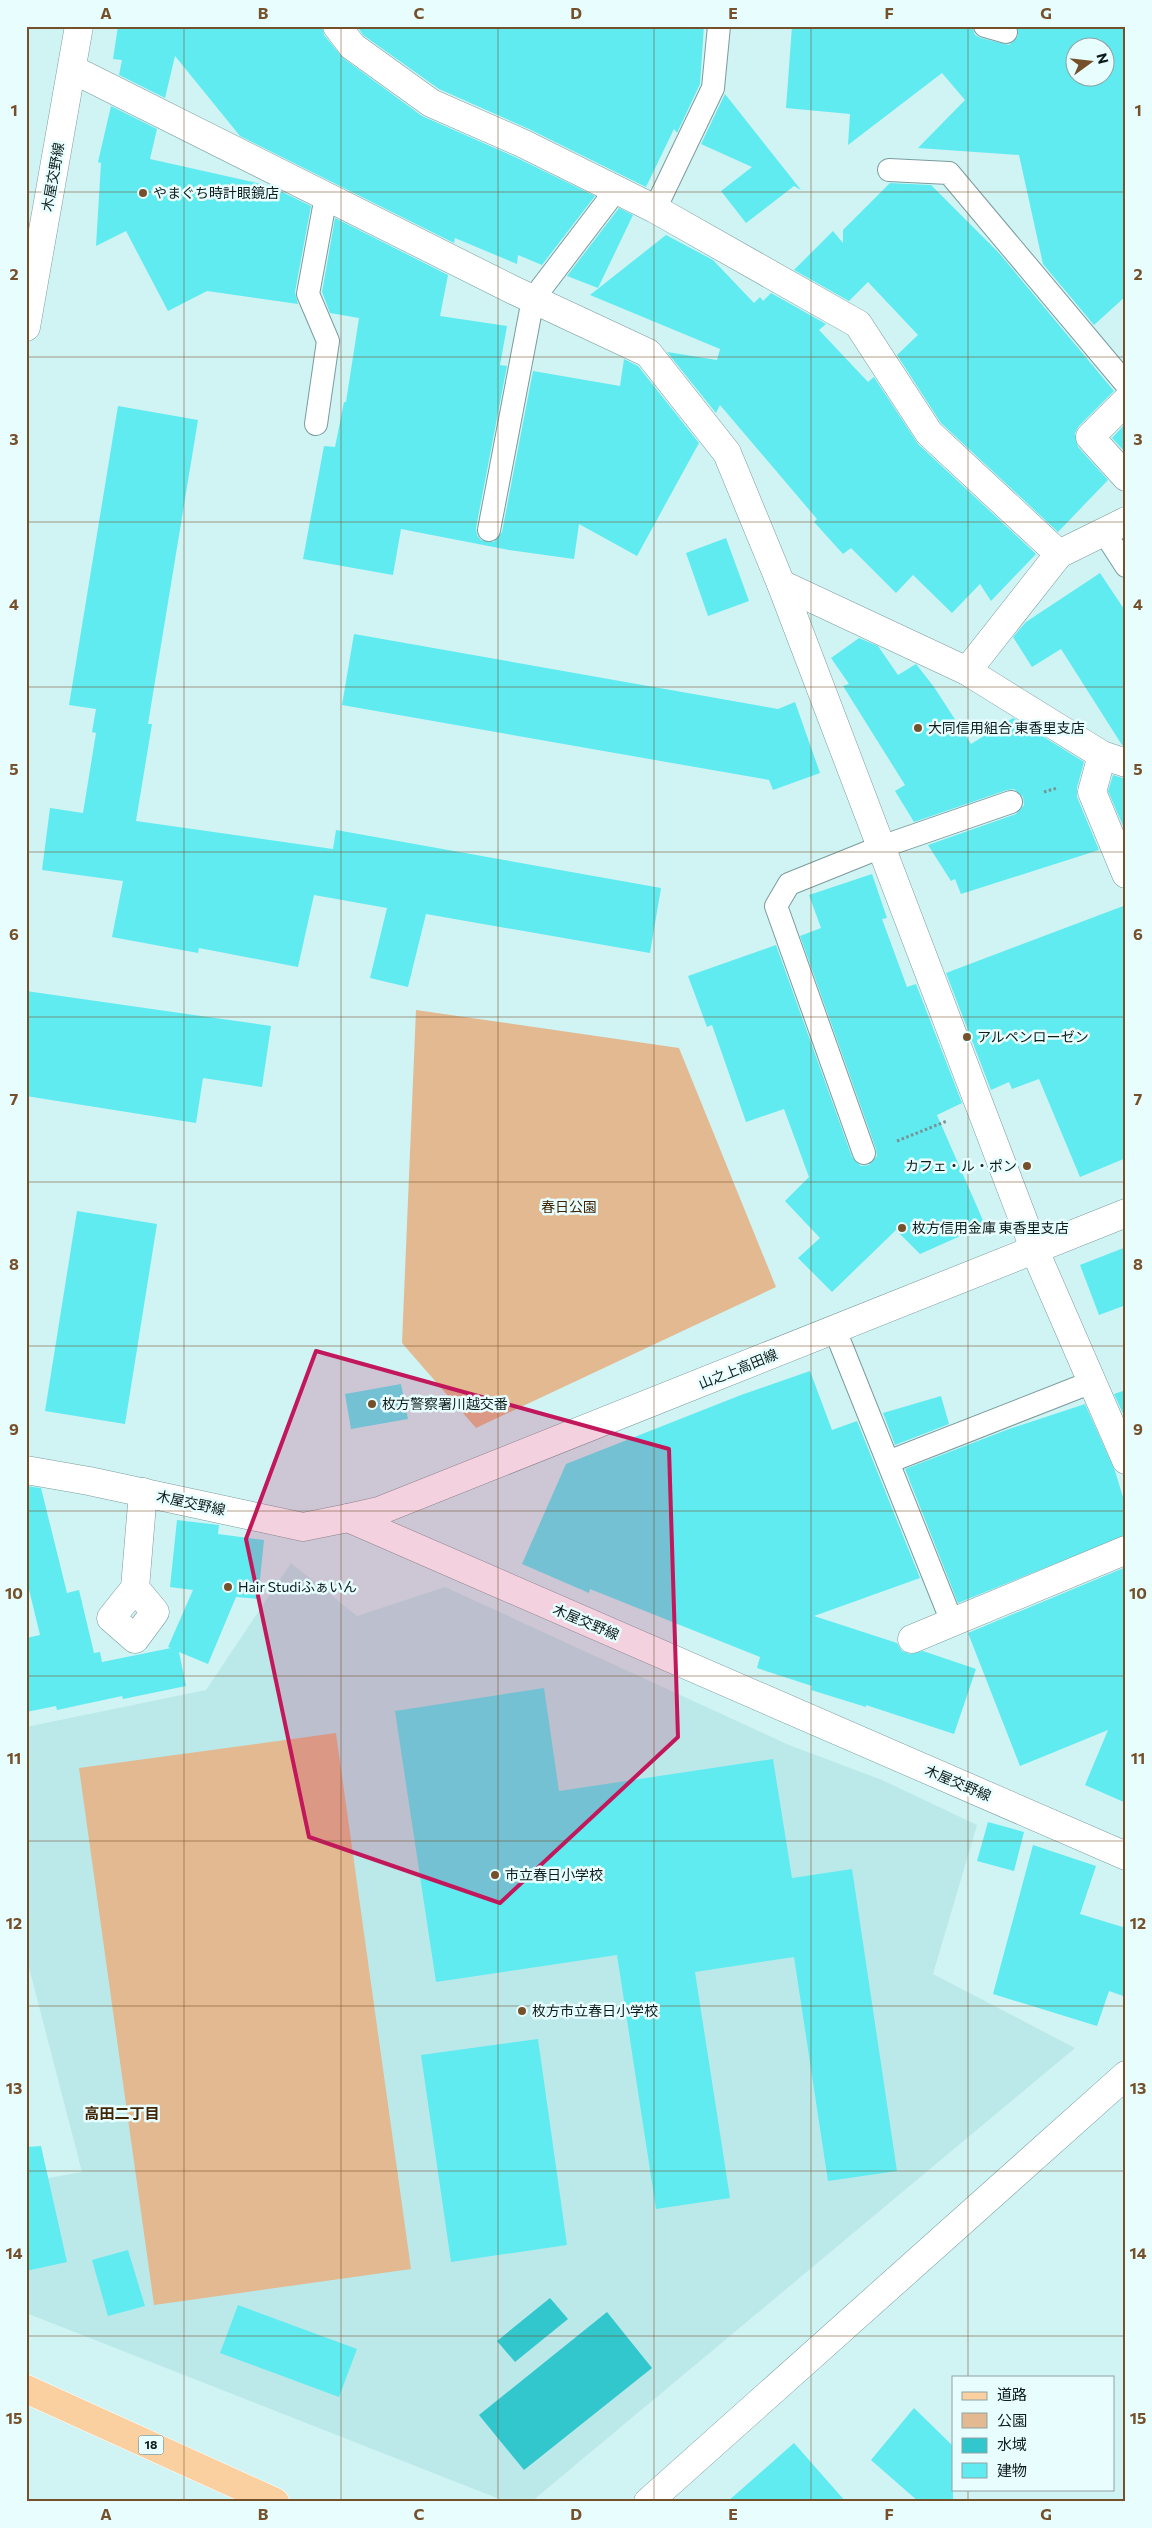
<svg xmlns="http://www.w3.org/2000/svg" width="1152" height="2528" font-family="Commissioner,'Noto Sans JP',sans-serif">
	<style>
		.built { fill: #bbe9ea }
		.green { fill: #e2b990 }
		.water { fill: #31c7cd }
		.building { fill: #60ebf0; fill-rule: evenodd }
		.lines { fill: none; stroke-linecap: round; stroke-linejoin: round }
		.service-casing { stroke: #7b9c9d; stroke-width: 24 }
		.minor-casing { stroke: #7b9c9d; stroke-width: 29 }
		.tertiary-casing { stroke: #7b9c9d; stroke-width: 29 }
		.secondary-casing { stroke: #7b9c9d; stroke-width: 29 }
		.primary-casing { stroke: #fff; stroke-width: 29 }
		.path { stroke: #799293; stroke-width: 3; stroke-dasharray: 2.5 2.5; stroke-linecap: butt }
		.service { stroke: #fff; stroke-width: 22 }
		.minor { stroke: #fff; stroke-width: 28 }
		.tertiary { stroke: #fff; stroke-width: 28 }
		.secondary { stroke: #fff; stroke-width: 28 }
		.primary { stroke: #fbd0a1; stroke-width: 28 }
		.marked { fill: #c2185b; fill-opacity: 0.2; stroke: #c2185b; stroke-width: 4; stroke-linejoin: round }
		.grid { fill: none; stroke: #75512b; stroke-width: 1; stroke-opacity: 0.55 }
		.poi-dot { fill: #75512b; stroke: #e8fdfe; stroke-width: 2 }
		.labels { text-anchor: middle; stroke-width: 5; stroke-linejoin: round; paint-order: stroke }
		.shield { fill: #e8fdfe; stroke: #506060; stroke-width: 1 }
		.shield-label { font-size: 12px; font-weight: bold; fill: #0f1c1c }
		.street-label { font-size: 14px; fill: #0f1c1c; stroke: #e8fdfe }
		.poi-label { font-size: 14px; fill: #0f1c1c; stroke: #e8fdfe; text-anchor: start }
		.park-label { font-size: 14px; fill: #402505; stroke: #e8fdfe }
		.neighbourhood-label { font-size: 15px; font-weight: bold; fill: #412606; stroke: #e8fdfe }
		.neatline { fill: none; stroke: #75512b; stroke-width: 2 }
		.grid-label { font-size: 16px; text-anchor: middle; font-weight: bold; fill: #75512b }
	</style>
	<rect width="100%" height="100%" fill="#d0f3f4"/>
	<polygon class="built" points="291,1563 357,1616 445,1587 789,1745 882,1780 977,1825 933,1974 1075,2048 531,2502 507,2502 26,2313 26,2182 82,2172 26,1956 26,1727 206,1690"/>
	<g class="green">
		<polygon points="416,1010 679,1048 776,1287 476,1428 402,1343"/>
		<polygon points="336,1733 411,2269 154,2305 79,1768"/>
	</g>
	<g class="water">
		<polygon points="550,2298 568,2319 515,2362 497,2341"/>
		<polygon points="607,2312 652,2368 524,2470 479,2415"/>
	</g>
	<g class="building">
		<polygon points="118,26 322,26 324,35 343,58 422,116 515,157 595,196 542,265 518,255 517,264 455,238 454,243 240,136 175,56 165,98 119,75 122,60 113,59"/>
		<polygon points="357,26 704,26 700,84 677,133 674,129 646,187 529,129 439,89 363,35"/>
		<path d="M792,26h180l3,9 6,3 28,7 9,-9 -1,-10h109v270l-32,29 -51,-61 -24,-109 -101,-7 47,-48 -23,-27 -94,72 2,-31 -64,-6zM1074,48h30v30h-30z"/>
		<polygon points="725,94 801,190 794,186 746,223 721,191 752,167 701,144"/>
		<polygon points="111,106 157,129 150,159 270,186 311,206 295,292 298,304 207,291 168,311 126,231 96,246 101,163 98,162"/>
		<polygon points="890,183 931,185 999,253 1114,391 1079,426 1075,433 1078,447 1108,480 1058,532 941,423 897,355 918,335 868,282 849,301 794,270 833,231 843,243 843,230"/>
		<polygon points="619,208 633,215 598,288 567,276"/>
		<polygon points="335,218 448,275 440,316 507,326 500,365 507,366 476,528 477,535 481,540 494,542 502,532 533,371 620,386 624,359 638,366 699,443 637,556 579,524 574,559 509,550 401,529 393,575 303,559 324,446 335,447 344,402 346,402 359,318 330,313 322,292"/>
		<polygon points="666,235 713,260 754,303 760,297 763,301 771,293 826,324 819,330 868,382 874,377 918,444 1036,554 991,601 980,584 952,613 913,575 896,593 851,548 843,554 814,522 817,519 720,405 716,413 667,352 717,360 720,349 590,295"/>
		<polygon points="118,406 198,420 148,724 152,724 136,821 333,849 336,830 661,888 650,953 426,914 408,987 370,978 387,908 314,895 298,967 199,948 198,953 112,937 123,881 42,870 50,808 83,813 96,733 92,732 96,709 69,705"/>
		<polygon points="1126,423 1126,453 1112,438"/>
		<polygon points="726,538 749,601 708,616 686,553"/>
		<polygon points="1100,573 1126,612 1126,746 1122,745 1061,649 1032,667 1013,637 1026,622"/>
		<polygon points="354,634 778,709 795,702 820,773 773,790 769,780 342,705"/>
		<polygon points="859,638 878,646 898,675 916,664 934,687 971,744 1013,718 1084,762 1077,788 1077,797 1099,850 961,894 955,879 951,881 928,845 1016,814 1024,805 1023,797 1014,789 1007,790 914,822 895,791 905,785 843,686 849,684 831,658"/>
		<polygon points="1113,775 1126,779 1126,833 1108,791"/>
		<polygon points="872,874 887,918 882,919 907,987 916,984 962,1103 937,1115 985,1225 920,1254 896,1230 832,1292 798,1258 820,1238 785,1201 809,1177 784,1109 746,1122 712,1025 707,1027 688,976 776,945 852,1157 861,1166 869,1165 877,1156 876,1149 800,936 821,928 809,895"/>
		<polygon points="1126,905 1126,1158 1080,1177 1039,1079 1012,1089 1009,1082 991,1090 946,973"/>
		<polygon points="26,991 271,1026 262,1087 203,1078 196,1123 26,1096"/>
		<polygon points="77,1211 157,1224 125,1424 45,1411"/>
		<polygon points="1126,1247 1126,1305 1099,1315 1080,1265"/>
		<polygon points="810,1371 832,1430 857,1421 920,1578 814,1616 897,1643 902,1651 910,1654 923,1651 976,1669 954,1734 866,1705 866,1707 811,1690 812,1686 757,1668 760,1657 590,1589 589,1593 522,1564 566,1464 741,1395"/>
		<polygon points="401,1384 408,1419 351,1429 345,1394"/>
		<polygon points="1126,1390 1126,1420 1114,1394"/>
		<polygon points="941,1396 949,1424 895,1445 883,1413"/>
		<polygon points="1085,1404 1115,1471 1126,1507 1126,1535 958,1603 905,1469 1009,1429"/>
		<polygon points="26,1486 41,1488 67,1593 79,1590 94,1653 100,1652 102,1662 171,1648 168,1647 193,1590 170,1587 177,1520 219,1525 218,1534 264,1540 258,1599 236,1597 208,1664 179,1652 186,1686 123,1699 122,1696 57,1710 56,1706 26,1712 26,1638 40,1635 26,1577"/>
		<polygon points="1126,1567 1126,1803 1085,1785 1108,1730 1020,1766 968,1633"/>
		<polygon points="544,1688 559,1791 773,1759 792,1878 852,1869 897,2171 828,2181 794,1957 695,1972 730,2198 656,2209 617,1955 436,1982 395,1711"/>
		<polygon points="988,1822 1024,1832 1014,1871 977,1861"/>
		<polygon points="1033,1845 1096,1866 1080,1914 1126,1928 1126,1997 1109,1991 1097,2026 993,1994"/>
		<polygon points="538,2039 567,2245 451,2262 421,2055"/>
		<polygon points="41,2146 67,2262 26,2271 26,2147"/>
		<polygon points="128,2250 145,2306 108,2316 92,2260"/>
		<polygon points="238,2305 357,2349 339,2397 220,2353"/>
		<polygon points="914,2408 953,2446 953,2502 919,2502 871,2460"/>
		<polygon points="794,2443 846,2502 727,2502"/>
	</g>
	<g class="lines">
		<g class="service-casing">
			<g id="service">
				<polyline points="985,26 1006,32"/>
				<polyline points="889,170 949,173 1126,384"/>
				<polyline points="655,209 713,88 719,26"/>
				<polyline points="316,424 328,341 308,294 326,196"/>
				<polyline points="489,530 533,299 616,190"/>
				<polyline points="1104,532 1126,566"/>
				<polyline points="864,1153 776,906 789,884 881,847 1011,802"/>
				<polyline points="835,1330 952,1622"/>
				<polyline points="888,1462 1092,1382"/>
			</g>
		</g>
		<g class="minor-casing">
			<g id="minor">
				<polyline points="337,26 352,46 431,103 522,143 655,209 858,324 929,433 1059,554"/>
				<polyline points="72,69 513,290 648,353 727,453 781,584 1035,1251 1126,1460"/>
				<polyline points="1126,401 1090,437 1126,477"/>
				<polyline points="1126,521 1059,554 967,671 1102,755 1126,763"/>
				<polyline points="781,584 967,671"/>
				<polyline points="1102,755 1092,792 1126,874"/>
				<polyline points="135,1588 111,1618 135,1639 155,1612 135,1588 143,1492"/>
				<polyline points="912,1639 1126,1550"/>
			</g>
		</g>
		<g class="tertiary-casing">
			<g id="tertiary">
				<polyline points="348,1518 379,1511 1126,1213"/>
				<polyline points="648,2502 1126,2075"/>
			</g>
		</g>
		<g class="secondary-casing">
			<g id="secondary">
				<polyline points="26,327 79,26"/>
				<polyline points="26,1470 89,1481 303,1527 348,1518 1126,1856"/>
			</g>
		</g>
		<g class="primary-casing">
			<polyline id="primary" points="26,2389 275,2502"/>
		</g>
		<g class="path">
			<polyline points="1044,792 1057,788"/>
			<polyline points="897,1141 947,1121"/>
		</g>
		<use href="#service" class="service"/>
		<use href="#minor" class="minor"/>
		<use href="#tertiary" class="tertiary"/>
		<use href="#secondary" class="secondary"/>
		<use href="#primary" class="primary"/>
	</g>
	<path class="marked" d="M316,1351l353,98 9,288 -178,166 -191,-66 -63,-298z"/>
	<path class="grid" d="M184,26v2476M341,26v2476M498,26v2476M654,26v2476M811,26v2476M968,26v2351M26,192h1100M26,357h1100M26,522h1100M26,687h1100M26,852h1100M26,1017h1100M26,1182h1100M26,1346h1100M26,1511h1100M26,1676h1100M26,1841h1100M26,2006h1100M26,2171h1100M26,2336h1100M968,2489v13"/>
	<g class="poi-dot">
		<circle cx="143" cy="193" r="5"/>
		<circle cx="918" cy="728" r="5"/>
		<circle cx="967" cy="1037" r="5"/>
		<circle cx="1027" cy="1166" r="5"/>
		<circle cx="902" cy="1228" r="5"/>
		<circle cx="372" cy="1404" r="5"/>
		<circle cx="228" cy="1587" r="5"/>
		<circle cx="495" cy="1875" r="5"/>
		<circle cx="522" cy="2011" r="5"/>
	</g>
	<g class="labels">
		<rect class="shield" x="138.5" y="2435.5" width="25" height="19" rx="4"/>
		<g class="shield-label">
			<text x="151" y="2449">18</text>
		</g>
		<g class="street-label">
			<text transform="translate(53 177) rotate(-80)" y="5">木屋交野線</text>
			<text transform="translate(738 1369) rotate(-22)" y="5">山之上高田線</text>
			<text transform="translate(191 1503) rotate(12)" y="5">木屋交野線</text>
			<text transform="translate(586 1622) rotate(23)" y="5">木屋交野線</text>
			<text transform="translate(958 1783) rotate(23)" y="5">木屋交野線</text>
		</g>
		<g class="poi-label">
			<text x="153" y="198">やまぐち時計眼鏡店</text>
			<text x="928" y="733">大同信用組合 東香里支店</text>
			<text x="977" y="1042">アルペンローゼン</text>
			<text x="1017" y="1171" text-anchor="end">カフェ・ル・ポン</text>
			<text x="912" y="1233">枚方信用金庫 東香里支店</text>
			<text x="382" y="1409">枚方警察署川越交番</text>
			<text x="238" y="1592">Hair Studiふぁいん</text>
			<text x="505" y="1880">市立春日小学校</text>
			<text x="532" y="2016">枚方市立春日小学校</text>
		</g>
		<g class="park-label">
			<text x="569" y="1212">春日公園</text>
		</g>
		<g class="neighbourhood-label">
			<text x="122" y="2119">高田二丁目</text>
		</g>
	</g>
	<rect width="1152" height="2528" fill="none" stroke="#e8fdfe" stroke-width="55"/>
	<rect x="952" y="2376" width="162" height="115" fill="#e8fdfe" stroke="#91a3a4"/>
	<rect x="962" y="2392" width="25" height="8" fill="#fbd0a1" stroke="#91a3a4"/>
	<text x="997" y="2400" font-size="15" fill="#0f1c1c">道路</text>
	<rect x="962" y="2413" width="25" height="15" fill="#e2b990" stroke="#91a3a4"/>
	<text x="997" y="2426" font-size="15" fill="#0f1c1c">公園</text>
	<rect x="962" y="2438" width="25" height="15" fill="#31c7cd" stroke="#91a3a4"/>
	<text x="997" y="2450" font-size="15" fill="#0f1c1c">水域</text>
	<rect x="962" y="2463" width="25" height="15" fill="#60ebf0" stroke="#91a3a4"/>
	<text x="997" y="2476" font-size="15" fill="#0f1c1c">建物</text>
	<g transform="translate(1090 62) rotate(75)"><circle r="24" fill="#e8fdfe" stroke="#91a3a4"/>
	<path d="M0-4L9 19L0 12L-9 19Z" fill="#75512b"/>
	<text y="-8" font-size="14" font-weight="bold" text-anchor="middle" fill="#0f1c1c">N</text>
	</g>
	<rect x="28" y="28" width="1096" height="2472" class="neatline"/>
	<g class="grid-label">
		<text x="106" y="19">A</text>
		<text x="263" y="19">B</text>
		<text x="419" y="19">C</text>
		<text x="576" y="19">D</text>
		<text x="733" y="19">E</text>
		<text x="889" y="19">F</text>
		<text x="1046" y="19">G</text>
		<text x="14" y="116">1</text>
		<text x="1138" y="116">1</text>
		<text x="14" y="280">2</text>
		<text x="1138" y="280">2</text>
		<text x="14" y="445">3</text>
		<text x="1138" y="445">3</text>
		<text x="14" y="610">4</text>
		<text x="1138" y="610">4</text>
		<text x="14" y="775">5</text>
		<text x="1138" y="775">5</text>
		<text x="14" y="940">6</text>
		<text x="1138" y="940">6</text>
		<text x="14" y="1105">7</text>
		<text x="1138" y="1105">7</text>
		<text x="14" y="1270">8</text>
		<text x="1138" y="1270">8</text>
		<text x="14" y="1435">9</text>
		<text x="1138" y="1435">9</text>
		<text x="14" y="1599">10</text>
		<text x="1138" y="1599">10</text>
		<text x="14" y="1764">11</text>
		<text x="1138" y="1764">11</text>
		<text x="14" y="1929">12</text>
		<text x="1138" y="1929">12</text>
		<text x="14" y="2094">13</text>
		<text x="1138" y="2094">13</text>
		<text x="14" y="2259">14</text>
		<text x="1138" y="2259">14</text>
		<text x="14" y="2424">15</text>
		<text x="1138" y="2424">15</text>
		<text x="106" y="2520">A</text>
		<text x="263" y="2520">B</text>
		<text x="419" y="2520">C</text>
		<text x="576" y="2520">D</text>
		<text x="733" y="2520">E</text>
		<text x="889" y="2520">F</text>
		<text x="1046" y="2520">G</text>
	</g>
</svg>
